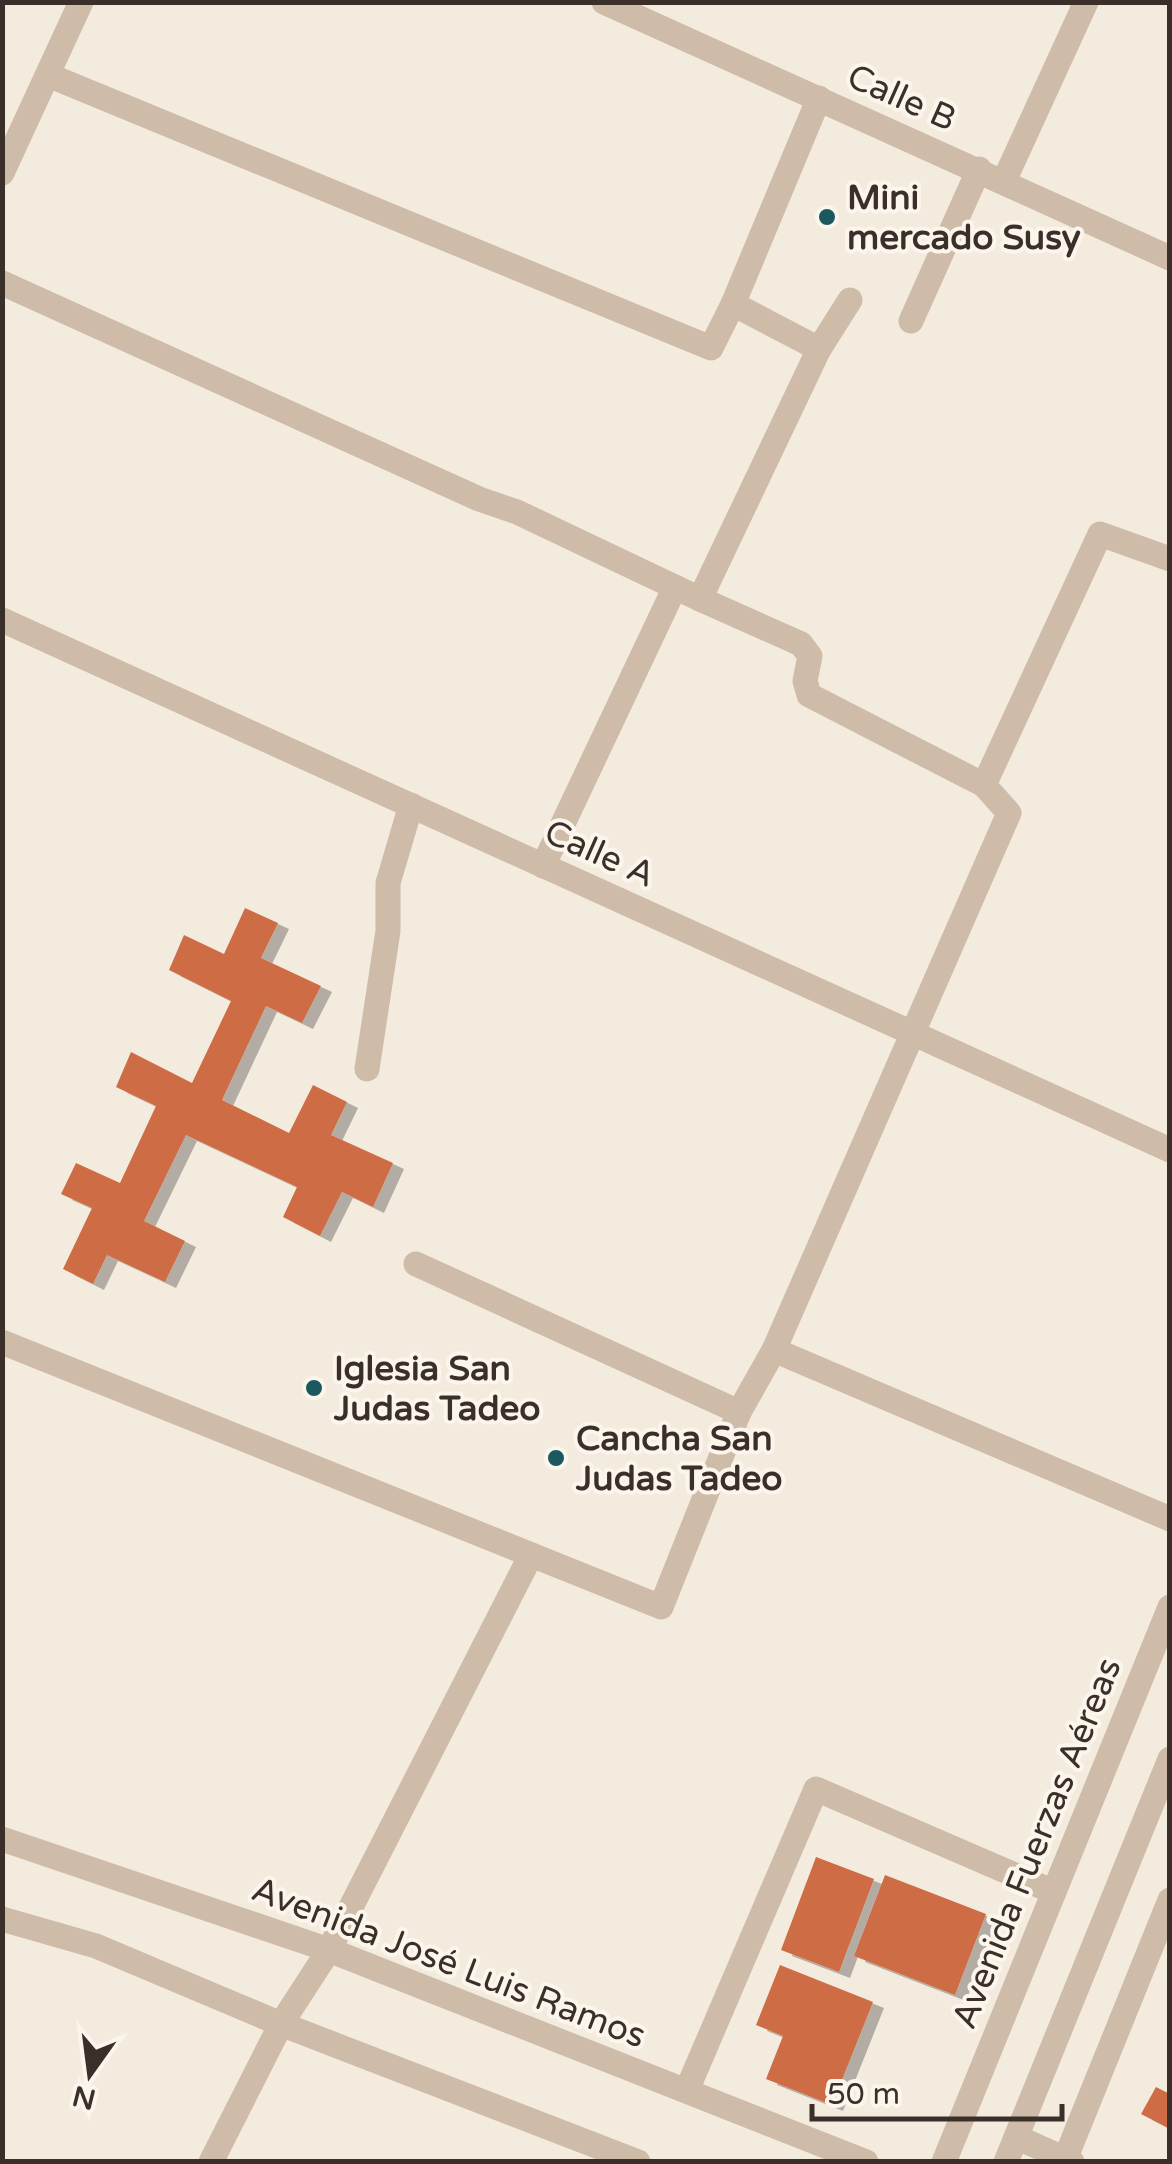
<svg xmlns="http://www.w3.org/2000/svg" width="1172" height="2164" font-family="'Varela Round',sans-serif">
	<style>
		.building { fill: #cd6c44; filter: url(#shadow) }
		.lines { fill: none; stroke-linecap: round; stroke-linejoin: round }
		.minor { stroke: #cebca9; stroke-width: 25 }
		.poi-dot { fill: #1c585f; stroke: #fbf5ec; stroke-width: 4 }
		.labels { text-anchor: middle; stroke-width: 8; stroke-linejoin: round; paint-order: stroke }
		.street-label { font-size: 35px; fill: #3b3029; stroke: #fbf5ec }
		.poi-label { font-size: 35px; font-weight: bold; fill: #3b3029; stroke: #fbf5ec; text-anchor: start }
	</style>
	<defs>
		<filter id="shadow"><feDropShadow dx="11" dy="6" stdDeviation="0" flood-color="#0004"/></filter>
	</defs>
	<rect width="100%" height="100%" fill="#f4ebdf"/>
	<g class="building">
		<polygon points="245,908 278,923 261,958 321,986 302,1023 266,1006 222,1100 289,1133 313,1085 347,1102 331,1135 393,1163 373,1207 342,1192 320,1236 283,1217 297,1187 186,1135 144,1221 185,1241 165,1282 107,1255 93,1284 63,1269 92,1208 61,1194 76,1163 120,1183 156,1106 116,1087 131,1052 192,1083 231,1001 169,970 184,935 224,954"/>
		<polygon points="816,1857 874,1879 839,1972 781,1950"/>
		<polygon points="885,1875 986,1914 955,1995 854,1956"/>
		<polygon points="780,1965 873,2002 832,2105 766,2079 783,2036 756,2025"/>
		<polygon points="1156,2087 1170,2094 1170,2129 1141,2114"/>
	</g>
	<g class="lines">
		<g class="minor">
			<polyline points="604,2 1170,258"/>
			<polyline points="48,75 711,348 733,304 819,98"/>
			<polyline points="2,173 81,2"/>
			<polyline points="1004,181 1086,2"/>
			<polyline points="2,283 479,499 517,512 700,599"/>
			<polyline points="733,304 819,349"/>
			<polyline points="911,321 979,169"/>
			<polyline points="2,620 1170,1150"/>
			<polyline points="984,785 1100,534 1170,559"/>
			<polyline points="543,866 675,587"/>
			<polyline points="367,1069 388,931 388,883 411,805"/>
			<polyline points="416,1264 739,1412"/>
			<polyline points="2,1342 661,1607 739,1412 774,1350 1009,813 984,785 809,695 805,681 810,656 801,644 700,599 819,349 850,300"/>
			<polyline points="774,1350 1170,1519"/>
			<polyline points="2,1839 329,1950 866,2162"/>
			<polyline points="2,1919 96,1946 281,2024 638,2162"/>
			<polyline points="687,2090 816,1789 1054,1892"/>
			<polyline points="1016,2137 1072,2162"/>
			<polyline points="211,2162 281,2024 329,1950 531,1555"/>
			<polyline points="944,2162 1170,1607"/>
			<polyline points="1006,2162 1170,1759"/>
			<polyline points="1064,2162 1170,1900"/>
		</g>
	</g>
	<g class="poi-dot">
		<circle cx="827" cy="217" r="10"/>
		<circle cx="314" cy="1388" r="10"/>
		<circle cx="556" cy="1458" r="10"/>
	</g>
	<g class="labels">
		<g class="street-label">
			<text transform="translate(902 97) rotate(24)" y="12">Calle B</text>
			<text transform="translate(600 853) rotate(24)" y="12">Calle A</text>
			<text transform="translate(1036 1843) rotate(-68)" y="12">Avenida Fuerzas Aéreas</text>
			<text transform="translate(449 1962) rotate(21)" y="12">Avenida José Luis Ramos</text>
		</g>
		<g class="poi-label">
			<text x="847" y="209">Mini<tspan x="847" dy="40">mercado Susy</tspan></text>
			<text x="334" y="1380">Iglesia San<tspan x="334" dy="40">Judas Tadeo</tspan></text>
			<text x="576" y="1450">Cancha San<tspan x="576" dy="40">Judas Tadeo</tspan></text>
		</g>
	</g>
	<rect width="1172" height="2164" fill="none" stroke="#3b3029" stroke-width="10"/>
	<g transform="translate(90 2074) rotate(194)" stroke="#fbf5ec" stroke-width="8" paint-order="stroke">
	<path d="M0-8L18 38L0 25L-18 38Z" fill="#3b3029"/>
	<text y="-15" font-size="28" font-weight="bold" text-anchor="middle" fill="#3b3029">N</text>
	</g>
	<path d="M812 2104v15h250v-15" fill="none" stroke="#3b3029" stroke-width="5"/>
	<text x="827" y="2104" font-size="30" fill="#3b3029" stroke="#fbf5ec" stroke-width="8" paint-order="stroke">50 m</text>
</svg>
